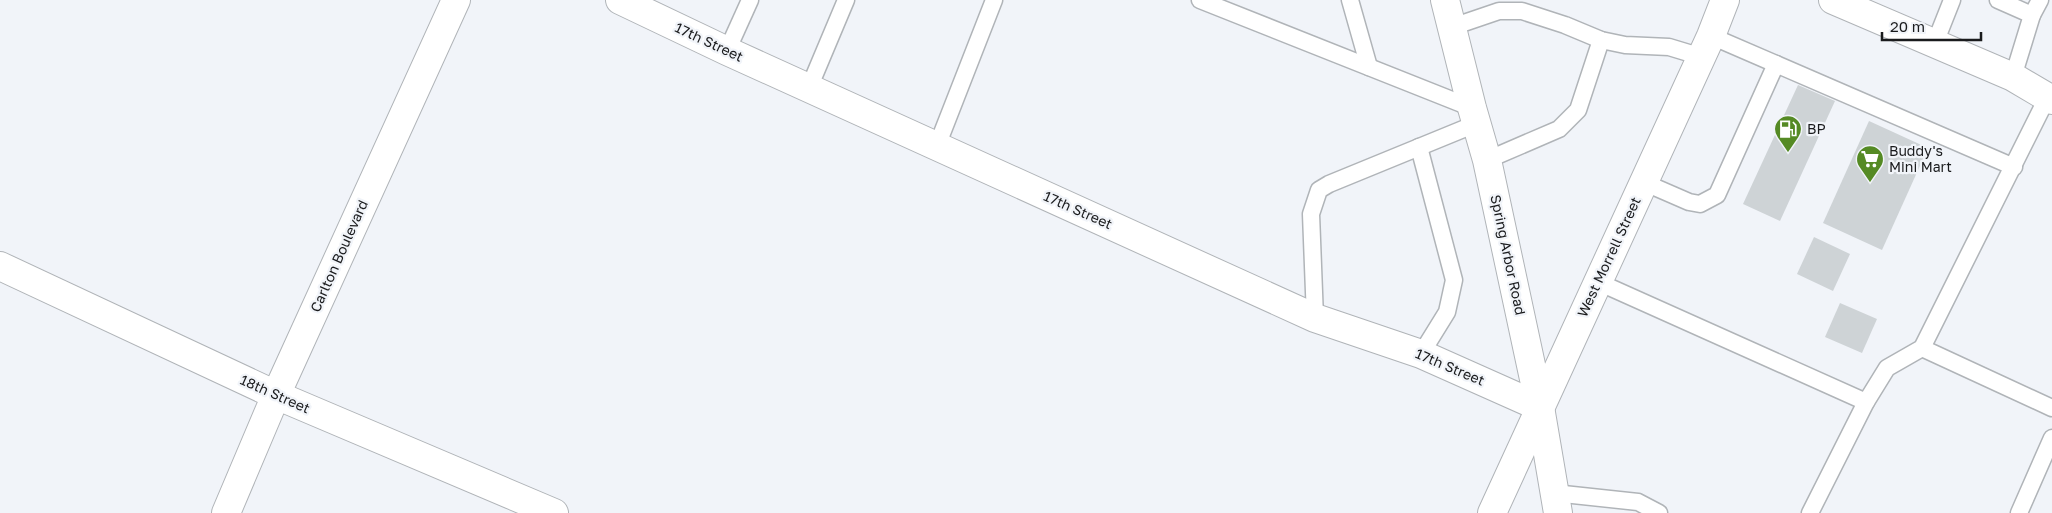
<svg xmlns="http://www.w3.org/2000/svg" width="2052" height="513" font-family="'Golos Text',sans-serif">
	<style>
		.building { fill: #ced3d6 }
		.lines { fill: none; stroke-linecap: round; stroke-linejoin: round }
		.service-casing { stroke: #b0b4b8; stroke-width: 19 }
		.minor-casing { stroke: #b0b4b8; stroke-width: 30 }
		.tertiary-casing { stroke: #b0b4b8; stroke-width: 30 }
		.secondary-casing { stroke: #b0b4b8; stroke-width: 30 }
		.service { stroke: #fff; stroke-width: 16 }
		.minor { stroke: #fff; stroke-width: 28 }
		.tertiary { stroke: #fff; stroke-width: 28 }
		.secondary { stroke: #fff; stroke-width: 28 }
		.labels { text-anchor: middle; stroke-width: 4.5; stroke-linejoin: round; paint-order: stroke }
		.street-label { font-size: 14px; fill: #1a1b1d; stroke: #f1f4f9 }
		.poi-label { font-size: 14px; fill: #1a1b1d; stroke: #f1f4f9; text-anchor: start }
	</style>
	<rect width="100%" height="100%" fill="#f1f4f9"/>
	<g class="building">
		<polygon points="1798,85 1835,101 1780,221 1743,204"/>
		<polygon points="1869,121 1928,148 1882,250 1823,223"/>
		<polygon points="1814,237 1850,254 1833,291 1797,274"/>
		<polygon points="1840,303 1877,319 1862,353 1825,337"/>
	</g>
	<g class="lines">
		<g class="service-casing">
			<g id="service">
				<polyline points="1200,0 1472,108"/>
				<polyline points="1350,0 1369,67"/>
				<polyline points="1998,0 2032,15 2013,77"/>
				<polyline points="2032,15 2040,0"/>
				<polyline points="1452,27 1499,11 1522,11 1565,25 1601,40 1625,45 1669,47 1702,57"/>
				<polyline points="1711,36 2014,167"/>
				<polyline points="1935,43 1952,0"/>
				<polyline points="727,51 750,0"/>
				<polyline points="809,88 846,0"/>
				<polyline points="937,146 994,0"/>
				<polyline points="1419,147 1454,280 1447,312 1421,354"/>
				<polyline points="1487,160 1559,129 1578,110 1601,40"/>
				<polyline points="1643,182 1689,202 1700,204 1717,195 1776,64"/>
				<polyline points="1598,282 1866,402"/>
				<polyline points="1315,318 1311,214 1319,190 1329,184 1478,123"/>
				<polyline points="1922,348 2052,408"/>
				<polyline points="1554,493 1638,502 1659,513"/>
				<polyline points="1810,513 1866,402 1887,368 1922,348 2047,98"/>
				<polyline points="2019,513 2052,438"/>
			</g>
		</g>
		<g class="minor-casing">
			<g id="minor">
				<polyline points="620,0 727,51 1315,318 1421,354 1540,407"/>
				<polyline points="1833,0 2013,77 2052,100"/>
				<polyline points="0,266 276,395 554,513"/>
				<polyline points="226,513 276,395 456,0"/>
			</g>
		</g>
		<g class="tertiary-casing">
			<polyline id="tertiary" points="1492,513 1711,36 1725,0"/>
		</g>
		<g class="secondary-casing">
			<polyline id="secondary" points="1445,0 1472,108 1487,160 1540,407 1558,513"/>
		</g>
		<use href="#service" class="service"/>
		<use href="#minor" class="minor"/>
		<use href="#tertiary" class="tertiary"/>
		<use href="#secondary" class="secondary"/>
	</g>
	<defs>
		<g id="fuel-pin" transform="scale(1.4375)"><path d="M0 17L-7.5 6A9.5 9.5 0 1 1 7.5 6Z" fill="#558a24" stroke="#f1f4f9"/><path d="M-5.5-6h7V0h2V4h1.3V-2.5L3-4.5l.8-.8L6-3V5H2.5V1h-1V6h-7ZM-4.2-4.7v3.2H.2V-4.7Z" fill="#fff"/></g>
		<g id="supermarket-pin" transform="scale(1.4375)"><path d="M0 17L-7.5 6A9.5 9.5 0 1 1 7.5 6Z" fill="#558a24" stroke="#f1f4f9"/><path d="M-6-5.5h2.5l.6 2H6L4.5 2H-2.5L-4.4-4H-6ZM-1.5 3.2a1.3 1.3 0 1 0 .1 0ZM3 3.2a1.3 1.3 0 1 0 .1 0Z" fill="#fff"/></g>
	</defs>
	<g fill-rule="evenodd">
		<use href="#fuel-pin" x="1788" y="129"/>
		<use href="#supermarket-pin" x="1870" y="159"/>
	</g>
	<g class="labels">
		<g class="street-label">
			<text transform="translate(709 42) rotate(25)" y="5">17th Street</text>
			<text transform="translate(1078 210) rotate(24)" y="5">17th Street</text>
			<text transform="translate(1508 255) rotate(78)" y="5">Spring Arbor Road</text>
			<text transform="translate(339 256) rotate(-66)" y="5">Carlton Boulevard</text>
			<text transform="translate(1609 257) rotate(-65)" y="5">West Morrell Street</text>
			<text transform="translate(1450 367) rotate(23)" y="5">17th Street</text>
			<text transform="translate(275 394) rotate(24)" y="5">18th Street</text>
		</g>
		<g class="poi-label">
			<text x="1807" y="134">BP</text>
			<text x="1889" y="156">Buddy's<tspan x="1889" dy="16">Mini Mart</tspan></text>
		</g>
	</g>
	<path d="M1882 32v8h99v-8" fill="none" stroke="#1a1b1d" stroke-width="2.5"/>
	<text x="1890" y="32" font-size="15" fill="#1a1b1d" stroke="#f1f4f9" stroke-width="4" paint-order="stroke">20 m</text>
</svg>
